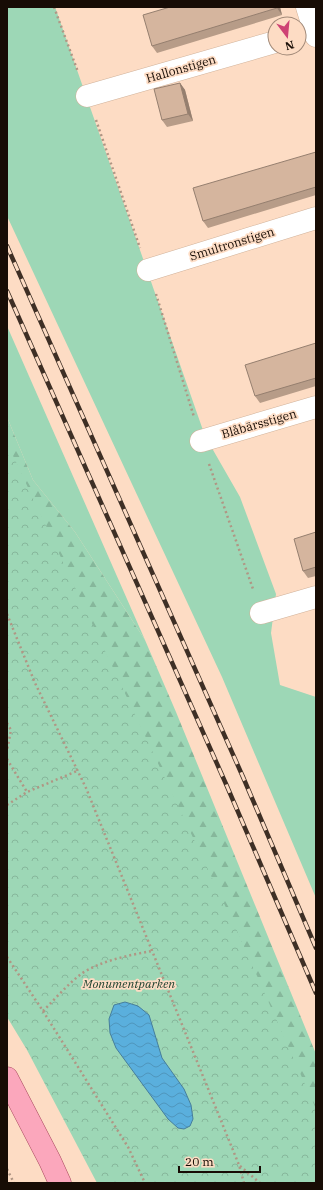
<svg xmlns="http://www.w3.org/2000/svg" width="323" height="1190" font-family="'IBM Plex Serif',serif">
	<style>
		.grass { fill: #9dd7b6 }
		.forest { fill: url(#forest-firs) }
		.park { fill: url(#park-crowns) }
		.water { fill: url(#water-waves); stroke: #467e9c }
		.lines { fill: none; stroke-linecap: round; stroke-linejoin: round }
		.minor-casing { stroke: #d1b29a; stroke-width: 23 }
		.major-casing { stroke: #a94a5f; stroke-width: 23 }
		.path { stroke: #b09684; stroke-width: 2.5; stroke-dasharray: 2 3; stroke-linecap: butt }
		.minor { stroke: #fff; stroke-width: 22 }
		.major { stroke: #fba7bc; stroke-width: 22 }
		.rail-casing { stroke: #3e2f25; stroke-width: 4.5 }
		.rail { stroke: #fddcc4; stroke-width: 3; stroke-dasharray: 9; stroke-linecap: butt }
		.wall { fill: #b79c88 }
		.shaded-wall { fill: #957f6f }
		.building { fill: #d5b59e; stroke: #957f6f }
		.labels { text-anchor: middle; stroke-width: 3.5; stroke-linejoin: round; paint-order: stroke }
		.street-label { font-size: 12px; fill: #170c05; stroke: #fddcc4 }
		.park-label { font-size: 12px; font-style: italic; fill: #1e4330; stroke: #fddcc4 }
	</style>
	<defs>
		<pattern id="forest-firs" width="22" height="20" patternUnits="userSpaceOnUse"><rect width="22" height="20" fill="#9dd7b6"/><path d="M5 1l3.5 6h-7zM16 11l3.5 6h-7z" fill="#86b79b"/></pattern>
		<pattern id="park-crowns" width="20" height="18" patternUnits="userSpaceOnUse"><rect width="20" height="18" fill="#9dd7b6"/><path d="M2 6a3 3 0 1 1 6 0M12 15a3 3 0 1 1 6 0" fill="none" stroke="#86b79b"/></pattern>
		<pattern id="water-waves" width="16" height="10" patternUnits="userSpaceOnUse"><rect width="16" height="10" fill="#5aafdd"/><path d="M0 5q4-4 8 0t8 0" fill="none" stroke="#4e95bc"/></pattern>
	</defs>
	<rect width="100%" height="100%" fill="#fddcc4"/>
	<g class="grass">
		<polygon points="7,7 55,7 205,436 240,497 276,594 271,633 280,685 316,697 316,898 222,677 7,216"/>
		<polygon points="7,326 145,640 75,532 33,480 7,417"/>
	</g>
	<polygon class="forest" points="7,417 33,480 75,532 145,640 176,712 316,1054 316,1183 7,593"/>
	<polygon class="park" points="7,443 238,933 316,1109 316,1183 97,1183 27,1050 7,1017"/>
	<polygon class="water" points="125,1002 138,1006 149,1015 162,1058 184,1089 191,1105 193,1119 190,1126 184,1129 178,1128 168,1119 116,1048 110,1033 109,1019 114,1005"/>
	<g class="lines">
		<g class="minor-casing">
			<g id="minor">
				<polyline points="307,7 316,36"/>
				<polyline points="87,96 275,42"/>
				<polyline points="148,270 316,218"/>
				<polyline points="201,441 316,407"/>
				<polyline points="261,613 316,597"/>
			</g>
		</g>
		<g class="major-casing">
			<polyline id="major" points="7,1078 50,1161 60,1183"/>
		</g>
		<g class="path">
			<polyline points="54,7 78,72"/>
			<polyline points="96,120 140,248"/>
			<polyline points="156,294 194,417"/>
			<polyline points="209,464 253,589"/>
			<polyline points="7,614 35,683 86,788 239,1165 244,1183"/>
			<polyline points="7,723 11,730 7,751"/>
			<polyline points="7,759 27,792"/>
			<polyline points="7,805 27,792 77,771"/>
			<polyline points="7,957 43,1011 128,1147 145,1183"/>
			<path d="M43,1011c12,-12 24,-26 38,-37 19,-13 48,-19 71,-23"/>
			<polyline points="240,1166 260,1183"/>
			<polyline points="7,1169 14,1183"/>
		</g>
		<use href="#minor" class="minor"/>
		<use href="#major" class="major"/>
		<g class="rail-casing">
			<g id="rail">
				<polyline points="7,246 243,777 316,948"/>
				<polyline points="7,291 226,784 316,993"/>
			</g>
		</g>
		<use href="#rail" class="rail"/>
	</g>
	<g class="wall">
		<polygon points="170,7 280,7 282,15 157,53 152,46"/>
		<polygon points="180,83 185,90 193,121 167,127 162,120"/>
		<polygon points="316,152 316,195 208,228 203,221"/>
		<polygon points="316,343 316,386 260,403 255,396"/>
		<polygon points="316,532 316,576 308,578 303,571"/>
	</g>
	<g class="shaded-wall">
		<polygon points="277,7 280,7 282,15 277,8"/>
		<polygon points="180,83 185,90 193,121 188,114"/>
	</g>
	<g class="building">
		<polygon points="170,7 277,7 277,8 152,46 143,15"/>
		<polygon points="180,83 188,114 162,120 154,89"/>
		<polygon points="316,152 316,187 203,221 193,188"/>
		<polygon points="316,343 316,378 255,396 245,365"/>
		<polygon points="316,532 316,567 303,571 294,539"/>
	</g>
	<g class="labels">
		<g class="street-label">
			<text transform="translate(181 69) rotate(-16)" y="4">Hallonstigen</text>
			<text transform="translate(232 244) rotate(-17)" y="4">Smultronstigen</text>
			<text transform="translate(259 424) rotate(-16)" y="4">Blåbärsstigen</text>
		</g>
		<g class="park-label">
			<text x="129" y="988">Monumentparken</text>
		</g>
	</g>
	<rect width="323" height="1190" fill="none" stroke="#170c05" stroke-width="16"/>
	<g transform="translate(287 36) rotate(164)"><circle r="19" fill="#fddcc4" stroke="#a18978"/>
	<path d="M0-3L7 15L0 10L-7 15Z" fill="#ce4274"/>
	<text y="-6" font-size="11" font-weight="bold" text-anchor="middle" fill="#170c05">N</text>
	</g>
	<path d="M179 1166v6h81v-6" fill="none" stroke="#170c05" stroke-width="2"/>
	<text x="185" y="1166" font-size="12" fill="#170c05" stroke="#fddcc4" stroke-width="3" paint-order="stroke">20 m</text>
</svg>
